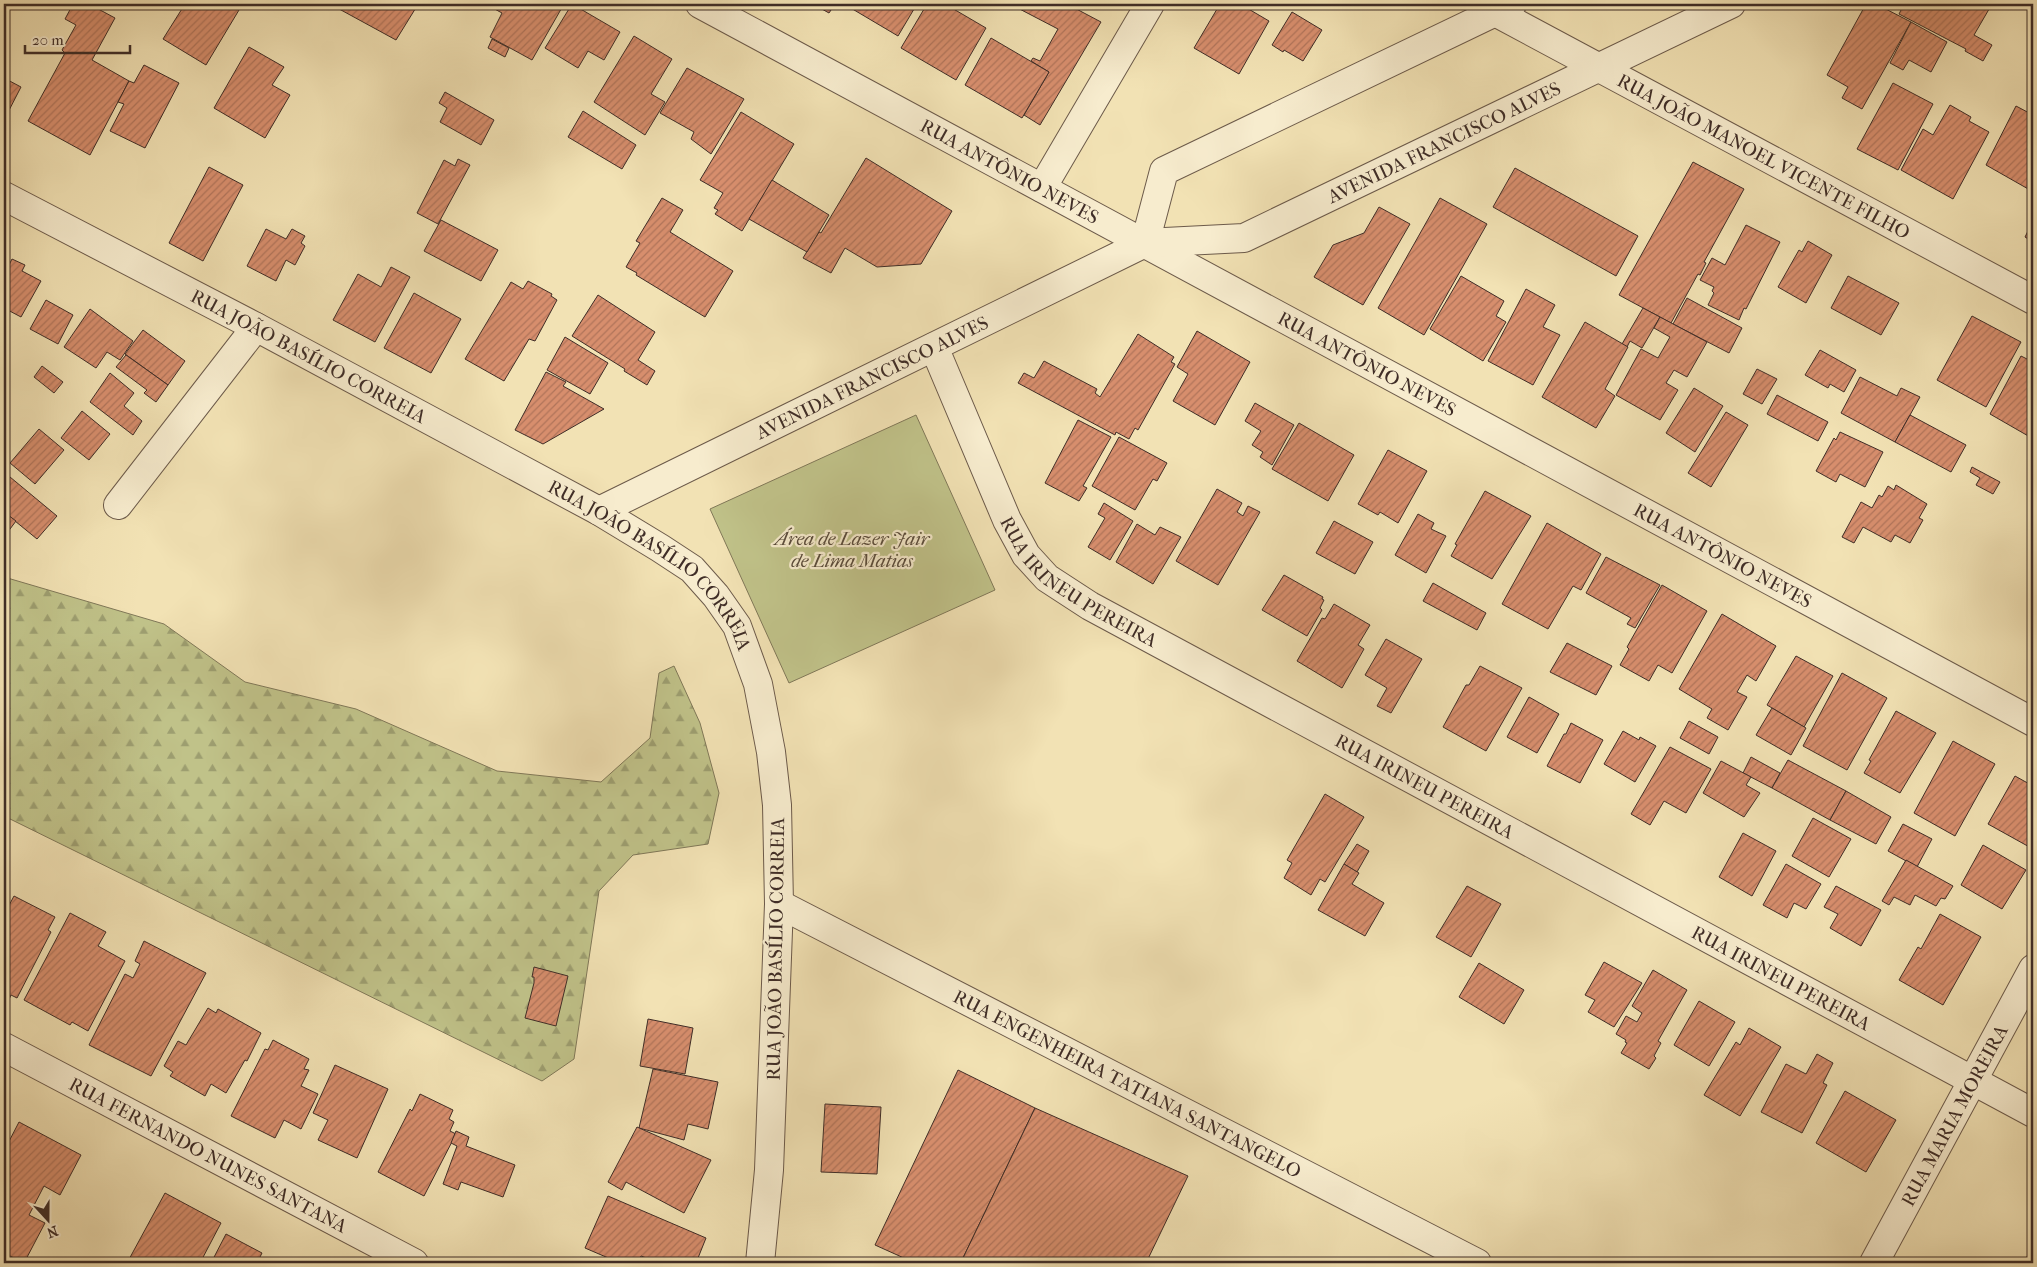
<svg xmlns="http://www.w3.org/2000/svg" width="2037" height="1267" font-family="'IM FELL French Canon',serif">
	<style>
		.green { fill: #c0c289; stroke: #807858 }
		.forest { fill: url(#forest-firs); stroke: #807858 }
		.building { fill: url(#building-hatch); stroke: #3f2d27 }
		.lines { fill: none; stroke-linecap: round; stroke-linejoin: round }
		.minor-casing { stroke: #6c5a4a; stroke-width: 30 }
		.minor { stroke: #f7ecce; stroke-width: 28 }
		.labels { text-anchor: middle; stroke-width: 4.5; stroke-linejoin: round; paint-order: stroke }
		.street-label { font-size: 19px; fill: #3f2d27; stroke: #f7ecce }
		.park-label { font-size: 19px; font-style: italic; fill: #594b3b; stroke: #f7ecce }
	</style>
	<defs>
		<pattern id="forest-firs" width="22" height="20" patternUnits="userSpaceOnUse" patternTransform="scale(1.25)"><rect width="22" height="20" fill="#c0c289"/><path d="M5 1l3.5 6h-7zM16 11l3.5 6h-7z" fill="#9d9e70"/></pattern>
		<pattern id="building-hatch" width="6" height="6" patternUnits="userSpaceOnUse" patternTransform="scale(1.25)"><rect width="6" height="6" fill="#d78e6d"/><path d="M-1 1l2-2M0 6l6-6M5 7l2-2" fill="none" stroke="#b0745a"/></pattern>
	</defs>
	<rect width="100%" height="100%" fill="#f2e2b4"/>
	<filter id="stains"><feTurbulence type="fractalNoise" baseFrequency=".004" numOctaves="4"/><feColorMatrix values="0 0 0 0 .2 0 0 0 0 .09 0 0 0 0 .02 0 0 0 .5 -.17"/></filter>
	<radialGradient id="worn" r=".72"><stop offset=".6" stop-color="#630" stop-opacity="0"/><stop offset="1" stop-color="#630" stop-opacity=".3"/></radialGradient>
	<polygon class="green" points="916,415 995,590 789,683 710,509"/>
	<polygon class="forest" points="4,577 164,624 245,682 356,709 497,771 601,782 650,738 659,673 674,666 700,723 719,793 708,844 633,855 599,891 574,1059 542,1081 4,816"/>
	<g class="building">
		<polygon points="73,4 89,4 115,18 92,60 129,81 90,155 28,121 65,53 62,50 76,25 65,19"/>
		<polygon points="185,4 242,5 206,65 163,39"/>
		<polygon points="330,4 413,4 417,6 396,40"/>
		<polygon points="493,4 564,4 532,60 490,37 502,13 491,7"/>
		<polygon points="572,4 620,32 604,60 588,51 578,68 545,48"/>
		<polygon points="813,4 835,4 829,13"/>
		<polygon points="844,4 917,4 898,36"/>
		<polygon points="927,4 945,4 986,28 956,80 901,48"/>
		<polygon points="1010,4 1067,4 1101,22 1040,125 1024,115 1049,72 1031,61 1033,58 1040,61 1058,29"/>
		<polygon points="1220,4 1240,4 1269,21 1239,74 1194,48"/>
		<polygon points="1866,4 1876,4 1911,22 1862,109 1842,98 1848,87 1827,75"/>
		<polygon points="1904,4 1992,4 1974,35 1992,45 1983,61 1965,51 1966,49 1899,14"/>
		<polygon points="1292,12 1322,30 1303,61 1284,50 1283,52 1272,45"/>
		<polygon points="1911,22 1947,42 1931,72 1909,60 1903,70 1890,63"/>
		<polygon points="634,36 672,59 651,94 665,102 645,135 594,102"/>
		<polygon points="991,38 1049,72 1022,118 965,85"/>
		<polygon points="492,39 509,48 505,57 488,48"/>
		<polygon points="249,47 284,67 272,85 290,95 265,138 214,108"/>
		<polygon points="144,65 179,83 145,148 110,131 124,104 118,102 129,81 134,83"/>
		<polygon points="687,68 744,99 711,154 691,139 694,132 660,113"/>
		<polygon points="4,78 21,87 4,120"/>
		<polygon points="1893,83 1933,104 1898,170 1857,149"/>
		<polygon points="445,92 494,120 481,145 440,122 447,108 439,103"/>
		<polygon points="1950,105 1971,117 1969,121 1989,132 1953,199 1901,170 1923,129 1933,135"/>
		<polygon points="2016,106 2033,115 2033,184 2030,190 1986,165"/>
		<polygon points="583,111 636,145 622,169 568,137"/>
		<polygon points="741,112 794,144 742,231 715,214 718,210 714,208 723,193 700,180"/>
		<polygon points="866,158 952,211 921,264 877,267 845,248 831,273 803,258 819,232 821,233"/>
		<polygon points="458,159 470,165 438,224 417,213 444,160 455,166"/>
		<polygon points="1693,162 1744,189 1704,262 1706,263 1700,275 1698,274 1671,323 1619,295"/>
		<polygon points="209,167 243,185 203,261 169,243"/>
		<polygon points="1515,168 1638,236 1616,276 1493,207"/>
		<polygon points="772,180 829,215 807,252 749,219"/>
		<polygon points="662,198 683,210 670,232 733,271 705,317 636,275 637,273 626,267 640,243 636,241"/>
		<polygon points="1440,198 1487,224 1424,335 1378,308"/>
		<polygon points="1379,207 1410,224 1363,305 1314,277 1333,245 1364,233"/>
		<polygon points="441,220 498,250 481,281 424,251"/>
		<polygon points="2033,221 2033,242 2025,237"/>
		<polygon points="1746,225 1780,242 1746,309 1744,308 1739,320 1708,305 1714,293 1712,291 1714,287 1700,280 1712,258 1725,265"/>
		<polygon points="266,229 286,239 292,229 305,236 301,243 305,246 295,265 286,260 276,281 247,266"/>
		<polygon points="1808,241 1832,255 1806,303 1778,287 1799,250 1802,252"/>
		<polygon points="12,259 25,265 22,271 41,281 21,317 4,308 4,275"/>
		<polygon points="391,267 410,277 375,342 333,320 358,274 381,287"/>
		<polygon points="1461,276 1504,301 1496,316 1506,322 1483,361 1430,329"/>
		<polygon points="1848,276 1899,303 1881,335 1831,308"/>
		<polygon points="528,281 552,294 551,296 557,300 535,341 529,339 504,381 465,359 511,282 523,289"/>
		<polygon points="1526,289 1555,305 1543,327 1560,335 1533,385 1488,361"/>
		<polygon points="414,293 461,319 431,373 384,348"/>
		<polygon points="598,295 655,332 638,360 655,371 647,385 624,371 625,369 572,336"/>
		<polygon points="1687,298 1742,328 1729,353 1673,324"/>
		<polygon points="46,300 73,315 58,344 30,329"/>
		<polygon points="1643,308 1660,317 1642,348 1630,341 1627,347 1622,344"/>
		<polygon points="90,309 133,341 120,360 107,352 96,368 64,347"/>
		<polygon points="1972,316 2021,342 1986,407 1937,380"/>
		<polygon points="1660,317 1707,342 1687,377 1674,370 1666,383 1678,390 1660,420 1616,395 1641,349 1658,358 1670,337 1654,328"/>
		<polygon points="1585,322 1628,347 1605,389 1615,396 1596,428 1542,397"/>
		<polygon points="143,330 185,361 168,385 125,354"/>
		<polygon points="1197,331 1250,362 1215,425 1173,401 1188,374 1177,367"/>
		<polygon points="1138,334 1174,357 1171,362 1175,364 1138,430 1135,428 1129,439 1116,432 1115,435 1018,383 1024,373 1034,378 1044,361 1097,389 1095,393 1100,397"/>
		<polygon points="565,337 608,363 590,394 547,370"/>
		<polygon points="1820,350 1856,370 1844,392 1830,384 1828,388 1805,375"/>
		<polygon points="126,355 168,385 156,402 144,393 147,390 116,367"/>
		<polygon points="2021,356 2033,362 2033,431 2030,437 1990,414"/>
		<polygon points="42,366 63,382 54,393 34,377"/>
		<polygon points="1757,369 1777,379 1762,404 1743,394"/>
		<polygon points="546,372 566,382 563,386 604,409 543,444 515,430"/>
		<polygon points="110,373 134,393 124,406 142,421 133,435 90,402"/>
		<polygon points="1860,377 1897,396 1901,388 1920,397 1895,442 1841,413"/>
		<polygon points="1694,388 1723,406 1695,452 1666,433"/>
		<polygon points="1777,395 1828,422 1818,441 1767,414"/>
		<polygon points="1255,403 1294,425 1272,465 1260,457 1263,452 1252,445 1261,431 1245,421"/>
		<polygon points="82,411 110,434 89,460 61,438"/>
		<polygon points="1726,412 1748,425 1711,487 1688,473"/>
		<polygon points="1910,415 1966,445 1951,472 1895,442"/>
		<polygon points="1078,420 1111,437 1083,486 1087,488 1079,501 1045,483"/>
		<polygon points="1299,423 1354,455 1328,501 1272,469"/>
		<polygon points="39,429 64,450 35,484 10,463"/>
		<polygon points="1840,432 1883,452 1865,487 1840,474 1836,482 1816,471 1834,438 1836,440"/>
		<polygon points="1119,437 1167,463 1157,481 1153,479 1135,510 1092,486"/>
		<polygon points="1388,450 1427,471 1398,523 1380,512 1378,515 1358,504"/>
		<polygon points="1972,467 2000,482 1993,494 1976,485 1980,478 1970,472"/>
		<polygon points="4,472 57,516 37,539 4,512"/>
		<polygon points="1896,485 1927,504 1919,518 1923,520 1910,543 1895,535 1891,542 1863,527 1854,543 1842,537 1861,502 1872,508 1879,495 1882,497 1888,486 1894,490"/>
		<polygon points="1217,489 1242,503 1237,512 1243,516 1248,506 1260,512 1218,585 1176,561"/>
		<polygon points="1485,491 1531,516 1492,579 1451,556 1457,545 1455,544"/>
		<polygon points="1104,503 1133,521 1110,560 1088,547 1105,518 1098,514"/>
		<polygon points="4,512 16,521 4,537"/>
		<polygon points="1418,514 1434,523 1431,529 1446,536 1426,573 1395,555"/>
		<polygon points="1334,521 1373,542 1355,574 1316,553"/>
		<polygon points="1547,523 1601,554 1581,590 1573,586 1548,629 1502,604"/>
		<polygon points="1137,524 1155,535 1160,527 1181,537 1153,584 1116,562"/>
		<polygon points="1606,557 1660,585 1635,628 1627,624 1631,618 1586,593"/>
		<polygon points="1284,575 1323,597 1322,599 1324,600 1320,608 1322,610 1307,636 1262,610"/>
		<polygon points="1433,583 1486,613 1477,630 1423,601"/>
		<polygon points="1662,585 1707,611 1672,673 1658,665 1649,681 1620,665 1629,649 1627,647"/>
		<polygon points="1334,604 1370,625 1358,645 1364,649 1342,688 1297,661 1322,618 1325,619"/>
		<polygon points="1722,614 1776,646 1756,681 1747,675 1737,692 1747,697 1728,730 1707,718 1712,709 1679,689"/>
		<polygon points="1386,639 1422,659 1391,713 1377,706 1387,688 1365,675"/>
		<polygon points="1567,643 1612,666 1596,695 1550,672"/>
		<polygon points="1796,656 1833,676 1804,727 1767,705"/>
		<polygon points="1480,666 1522,688 1486,751 1443,727 1466,685 1469,685"/>
		<polygon points="1842,673 1887,698 1847,770 1803,746"/>
		<polygon points="1529,697 1559,714 1537,753 1507,737"/>
		<polygon points="1772,708 1806,728 1791,755 1756,735"/>
		<polygon points="1896,711 1936,733 1900,793 1864,773 1871,761 1869,760"/>
		<polygon points="1689,721 1718,737 1709,754 1680,738"/>
		<polygon points="1571,723 1603,740 1580,783 1547,766 1564,734 1566,734"/>
		<polygon points="1623,731 1639,740 1640,737 1656,746 1635,782 1604,764"/>
		<polygon points="1953,741 1995,764 1955,836 1914,813"/>
		<polygon points="1670,747 1711,769 1686,813 1664,801 1650,825 1631,814"/>
		<polygon points="1751,757 1780,773 1772,788 1743,773"/>
		<polygon points="1788,760 1846,791 1830,820 1772,788"/>
		<polygon points="1721,761 1751,777 1746,785 1760,793 1744,817 1703,793"/>
		<polygon points="2015,776 2033,786 2033,849 1988,824"/>
		<polygon points="1846,791 1891,817 1876,844 1830,820"/>
		<polygon points="1325,794 1364,817 1325,882 1320,879 1311,895 1284,878 1292,863 1287,860"/>
		<polygon points="1813,818 1851,839 1829,877 1792,856"/>
		<polygon points="1903,824 1932,839 1917,867 1888,851"/>
		<polygon points="1743,833 1776,851 1752,896 1719,877"/>
		<polygon points="1357,844 1369,851 1357,872 1344,864"/>
		<polygon points="1983,845 2026,870 2002,909 1961,885"/>
		<polygon points="1906,860 1953,886 1945,899 1941,898 1936,906 1915,895 1910,905 1894,897 1889,905 1882,901"/>
		<polygon points="1344,864 1359,873 1352,884 1384,903 1365,936 1318,910"/>
		<polygon points="1786,864 1821,884 1806,909 1794,903 1787,918 1763,905"/>
		<polygon points="1467,886 1501,904 1471,957 1436,937"/>
		<polygon points="1836,886 1881,910 1861,946 1830,928 1838,914 1824,907"/>
		<polygon points="14,896 55,917 48,930 51,932 17,998 11,995 6,1006 4,1005 4,909 6,911"/>
		<polygon points="70,913 106,932 98,946 125,961 88,1031 72,1022 70,1025 24,1000"/>
		<polygon points="1940,914 1981,937 1943,1005 1899,980 1918,947 1921,949"/>
		<polygon points="144,941 206,973 151,1076 89,1045 125,974 133,978 140,964 135,961"/>
		<polygon points="1604,962 1642,983 1614,1027 1588,1012 1595,1000 1585,995"/>
		<polygon points="1479,963 1524,990 1504,1024 1459,997"/>
		<polygon points="534,967 568,976 556,1026 525,1018 534,983 534,977 532,977"/>
		<polygon points="1653,970 1687,990 1658,1041 1661,1043 1654,1056 1656,1058 1649,1069 1621,1053 1627,1043 1625,1042 1626,1040 1616,1034 1626,1016 1637,1022 1642,1013 1632,1006"/>
		<polygon points="1699,1001 1735,1022 1709,1066 1674,1045"/>
		<polygon points="208,1008 216,1013 218,1009 261,1033 247,1061 245,1060 226,1093 211,1084 205,1096 170,1076 173,1072 164,1066 178,1041 186,1045"/>
		<polygon points="648,1019 693,1028 685,1074 640,1066"/>
		<polygon points="1749,1028 1781,1047 1740,1116 1704,1095 1736,1042 1740,1045"/>
		<polygon points="273,1040 309,1059 304,1069 309,1070 301,1086 318,1094 301,1129 284,1120 275,1138 231,1116 265,1049 268,1050"/>
		<polygon points="1817,1054 1833,1063 1823,1083 1827,1085 1802,1133 1761,1112 1786,1064 1806,1074"/>
		<polygon points="335,1065 388,1089 357,1158 318,1140 328,1120 313,1113"/>
		<polygon points="653,1069 718,1082 708,1129 688,1124 684,1140 639,1128"/>
		<polygon points="958,1070 1035,1108 963,1258 968,1261 967,1263 915,1263 875,1245"/>
		<polygon points="1845,1091 1896,1120 1866,1172 1816,1143"/>
		<polygon points="420,1094 453,1110 449,1119 454,1122 450,1131 456,1134 424,1196 378,1172 410,1109 412,1111"/>
		<polygon points="825,1104 881,1107 877,1174 821,1172"/>
		<polygon points="1035,1108 1188,1176 1146,1263 974,1263 963,1258"/>
		<polygon points="19,1122 81,1155 60,1195 44,1186 29,1215 45,1223 24,1263 4,1253 4,1151"/>
		<polygon points="637,1127 711,1160 684,1213 626,1182 622,1190 608,1182"/>
		<polygon points="456,1131 469,1137 466,1146 515,1165 503,1197 461,1182 458,1190 443,1184 457,1146 451,1143"/>
		<polygon points="165,1193 221,1223 200,1263 127,1263"/>
		<polygon points="608,1196 706,1238 696,1263 660,1263 641,1256 638,1263 620,1263 585,1248"/>
		<polygon points="226,1234 262,1253 257,1263 211,1263"/>
		<polygon points="2030,1252 2033,1253 2033,1263 2023,1263"/>
	</g>
	<g class="lines">
		<g class="minor-casing">
			<g id="minor">
				<path id="s1" d="M700,4l1333,718"/>
				<path id="s2" d="M1495,12l538,288"/>
				<polyline points="1042,188 1150,4"/>
				<path id="s3" d="M4,196l252,131 343,184 61,37 32,21 24,27 21,30 21,58 13,68 6,53 2,99 -10,266 -9,93"/>
				<polyline points="1145,243 1164,171 1512,4"/>
				<path id="s4" d="M934,347l73,173 19,35 21,23 43,28 943,507"/>
				<polyline points="118,505 256,327"/>
				<path id="s5" d="M599,511l546,-268 99,-5 487,-234"/>
				<path id="s6" d="M779,904l698,359"/>
				<path id="s7" d="M4,1047l410,216"/>
				<path id="s8" d="M1874,1263l159,-294"/>
			</g>
		</g>
		<use href="#minor" class="minor"/>
	</g>
	<g class="labels">
		<g class="street-label">
			<text dy="7" stroke="none"><textPath href="#s5" startOffset="929">AVENIDA FRANCISCO ALVES</textPath></text>
			<text dy="7" stroke="none"><textPath href="#s2" startOffset="305">RUA JOÃO MANOEL VICENTE FILHO</textPath></text>
			<text dy="7" stroke="none"><textPath href="#s1" startOffset="352">RUA ANTÔNIO NEVES</textPath></text>
			<text dy="7" stroke="none"><textPath href="#s3" startOffset="344">RUA JOÃO BASÍLIO CORREIA</textPath></text>
			<text dy="7" stroke="none"><textPath href="#s1" startOffset="758">RUA ANTÔNIO NEVES</textPath></text>
			<text dy="7" stroke="none"><textPath href="#s5" startOffset="304">AVENIDA FRANCISCO ALVES</textPath></text>
			<text dy="7" stroke="none"><textPath href="#s1" startOffset="1162">RUA ANTÔNIO NEVES</textPath></text>
			<text dy="7" stroke="none"><textPath href="#s3" startOffset="749">RUA JOÃO BASÍLIO CORREIA</textPath></text>
			<text dy="7" stroke="none"><textPath href="#s4" startOffset="285">RUA IRINEU PEREIRA</textPath></text>
			<text dy="7" stroke="none"><textPath href="#s4" startOffset="690">RUA IRINEU PEREIRA</textPath></text>
			<text transform="translate(775 949) rotate(-89)" y="7">RUA JOÃO BASÍLIO CORREIA</text>
			<text dy="7" stroke="none"><textPath href="#s4" startOffset="1095">RUA IRINEU PEREIRA</textPath></text>
			<text dy="7" stroke="none"><textPath href="#s6" startOffset="392">RUA ENGENHEIRA TATIANA SANTANGELO</textPath></text>
			<text dy="7" stroke="none"><textPath href="#s8" startOffset="168">RUA MARIA MOREIRA</textPath></text>
			<text dy="7" stroke="none"><textPath href="#s7" startOffset="231">RUA FERNANDO NUNES SANTANA</textPath></text>
		</g>
		<g class="park-label">
			<text x="852" y="545">Área de Lazer Jair<tspan x="852" dy="22">de Lima Matias</tspan></text>
		</g>
	</g>
	<rect width="2037" height="1267" fill="none" stroke="#f2e2b4" stroke-width="20"/>
	<rect x="5" y="5" width="2027" height="1257" fill="none" stroke="#3f2d27" stroke-width="2.5"/>
	<rect x="10" y="10" width="2017" height="1247" fill="none" stroke="#3f2d27"/>
	<g transform="translate(48 1220) rotate(159)" stroke="#f7ecce" stroke-width="4" paint-order="stroke">
	<path d="M0-4L9 19L0 12L-9 19Z" fill="#3f2d27"/>
	<text y="-8" font-size="14" font-weight="bold" text-anchor="middle" fill="#3f2d27">N</text>
	</g>
	<path d="M25 45v8h105v-8" fill="none" stroke="#3f2d27" stroke-width="2.5"/>
	<text x="32" y="45" font-size="15" fill="#3f2d27" stroke="#f7ecce" stroke-width="4" paint-order="stroke">20 m</text>
	<rect width="100%" height="100%" filter="url(#stains)"/>
	<rect width="100%" height="100%" fill="url(#worn)"/>
</svg>
